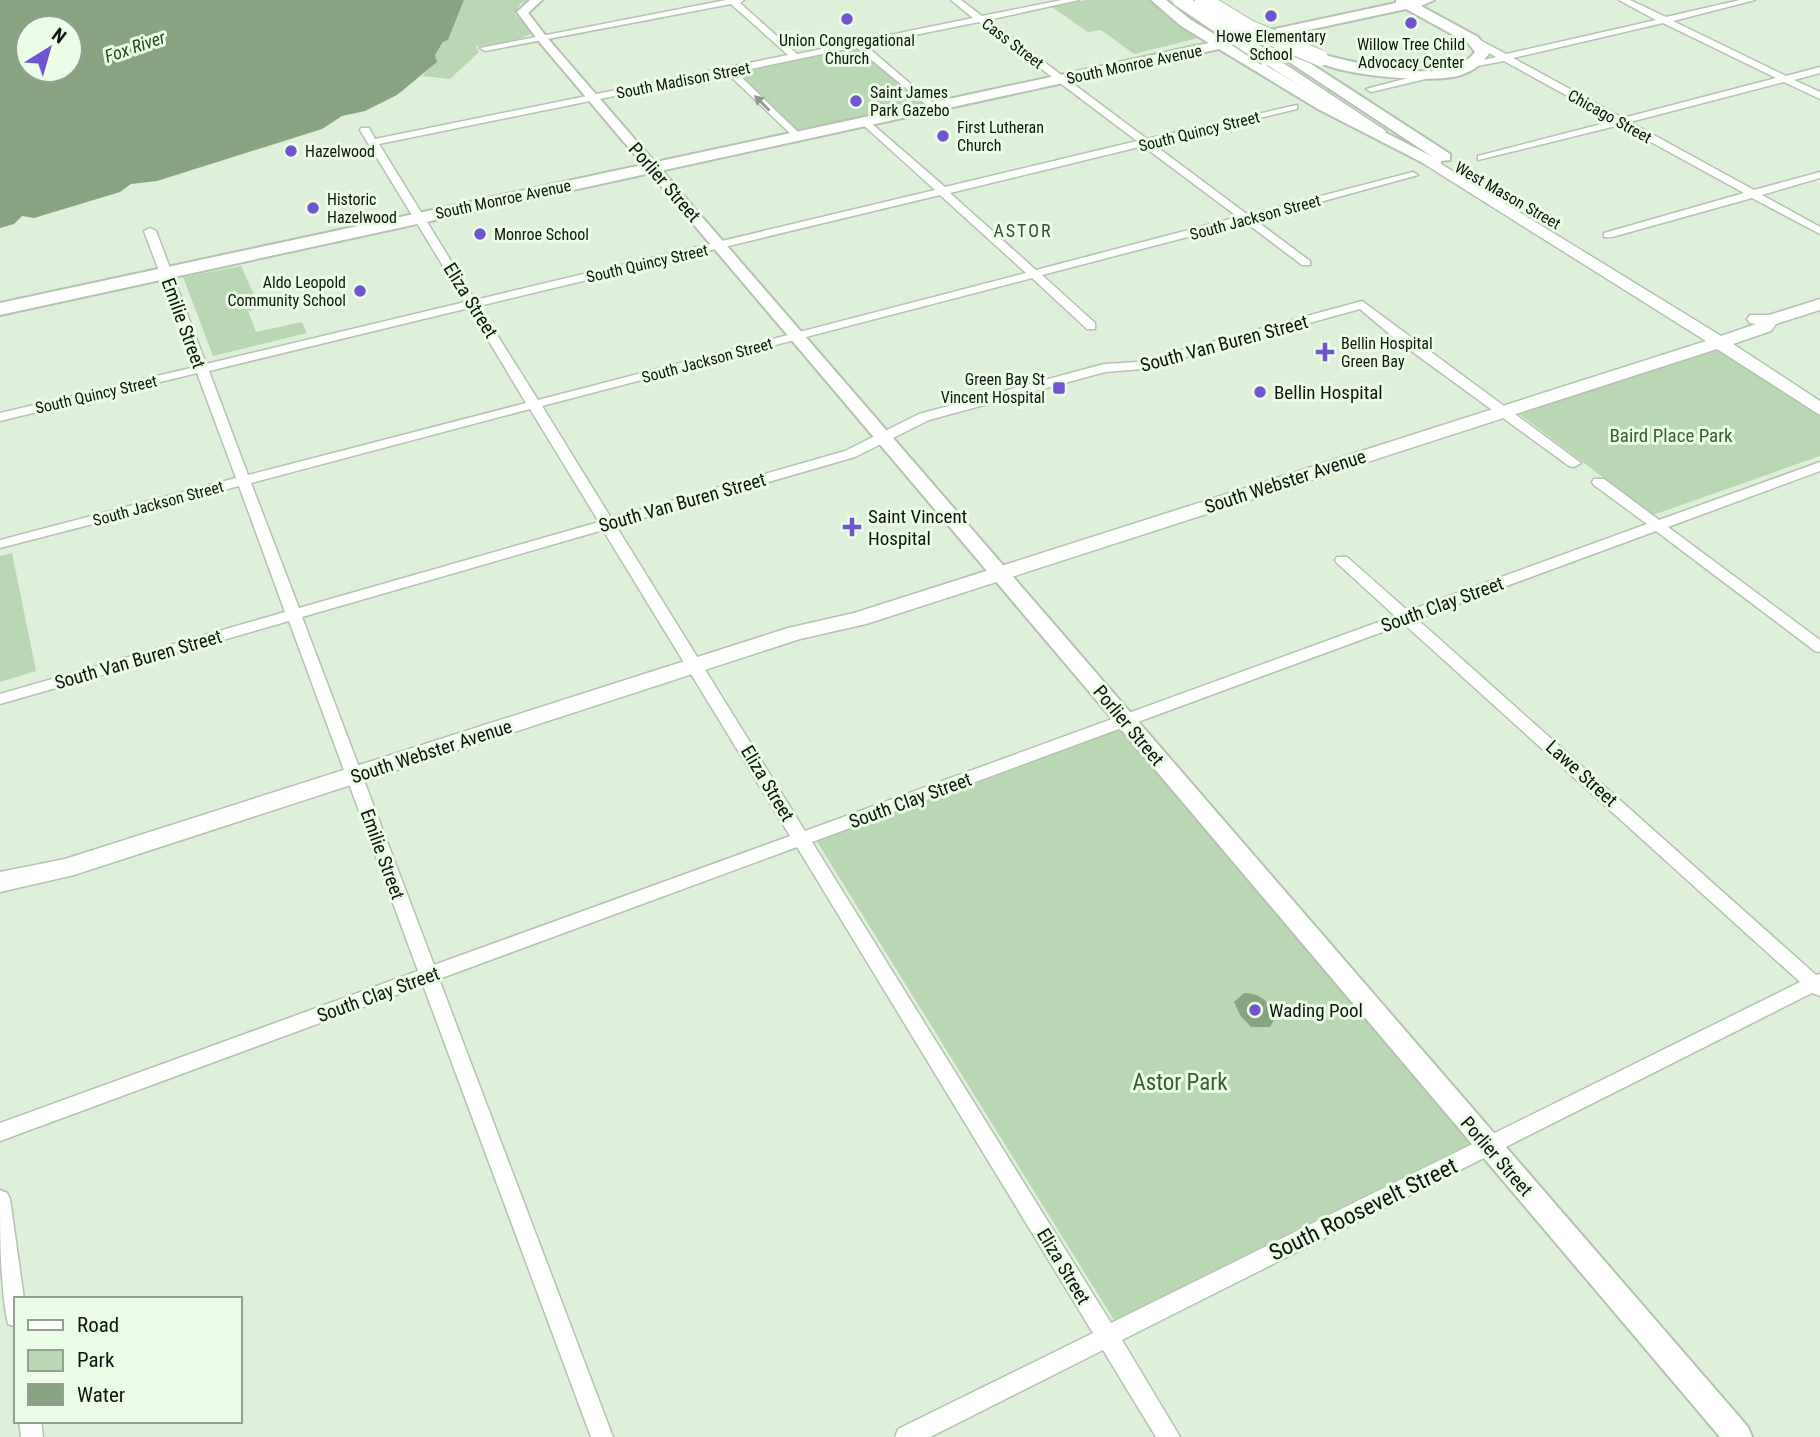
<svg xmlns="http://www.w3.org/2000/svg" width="1820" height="1437" font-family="'Roboto Condensed',sans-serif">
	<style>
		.green { fill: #bad7b3 }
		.water { fill: #87a380; fill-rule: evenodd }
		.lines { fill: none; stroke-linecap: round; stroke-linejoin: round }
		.minor-casing { stroke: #b3c3af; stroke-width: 3 }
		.tertiary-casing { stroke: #b3c3af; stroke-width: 4 }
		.secondary-casing { stroke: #b3c3af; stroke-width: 3 }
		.primary-casing { stroke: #b3c3af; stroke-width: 4 }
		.minor { fill: #fff; fill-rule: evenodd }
		.tertiary { fill: #fff; fill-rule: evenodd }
		.secondary { fill: #fff; fill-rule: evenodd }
		.primary { fill: #fff; fill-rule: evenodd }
		.secondary-bridge-casing { stroke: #b3c3af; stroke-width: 17; stroke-linecap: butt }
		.primary-bridge-casing { stroke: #b3c3af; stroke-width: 18; stroke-linecap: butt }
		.secondary-bridge { stroke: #fff; stroke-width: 14 }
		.primary-bridge { stroke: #fff; stroke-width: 16 }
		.oneway { fill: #939693 }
		.poi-dot { fill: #7055ce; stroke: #ebfce7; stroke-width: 2.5 }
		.labels { text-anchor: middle; stroke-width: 6; stroke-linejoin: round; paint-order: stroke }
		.far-poi-label { font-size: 16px; fill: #10160f; stroke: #ebfce7; text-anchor: start }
		.far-street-label { font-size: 16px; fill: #10160f; stroke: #ebfce7 }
		.far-water-label { font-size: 18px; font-style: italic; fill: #244b19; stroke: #ebfce7 }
		.far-neighbourhood-label { font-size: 18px; letter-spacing: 2px; fill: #404d3c; stroke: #ebfce7 }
		.street-label { font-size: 19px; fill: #10160f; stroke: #ebfce7 }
		.poi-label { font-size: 19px; fill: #10160f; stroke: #ebfce7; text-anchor: start }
		.park-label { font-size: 19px; fill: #375e2c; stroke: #ebfce7 }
		.near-park-label { font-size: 23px; fill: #375e2c; stroke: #ebfce7 }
		.near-street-label { font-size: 23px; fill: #10160f; stroke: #ebfce7 }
	</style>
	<rect width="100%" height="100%" fill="#deefda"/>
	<g class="green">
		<polygon points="464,0 529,0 520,4 515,14 533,33 519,39 476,47 479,52 450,79 422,76 436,62 435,55 443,42 448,40"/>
		<polygon points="1086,0 1154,0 1198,38 1134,54 1101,30 1088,32 1052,7"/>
		<polygon points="858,44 931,106 795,135 729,70"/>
		<polygon points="241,266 260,308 248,311 256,332 302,322 307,333 213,356 183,277"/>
		<polygon points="1716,348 1820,415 1820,456 1653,515 1515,411"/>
		<polygon points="12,553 36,671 0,682 0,556"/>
		<polygon points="1119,729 1470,1144 1114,1320 816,840"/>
	</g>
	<g class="water">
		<path d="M0,0h464l-16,40 -5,2 -8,13 2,7 -40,33 -32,16 -23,5 -20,13 -165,52 -26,3 -11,8 -86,26 -12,-2 -8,8 -14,4zM28,28h42v42h-42z"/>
		<path d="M1244,993c16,0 28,10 31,25l-5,9h-19l-11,-12 -6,-13z"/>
	</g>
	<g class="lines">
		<g class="minor-casing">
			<g id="minor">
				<path d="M726,0h18l-4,3 57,51 176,-36 -22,-18h10l21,16 80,-16h17l-91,20 159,119 150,-34v4l-144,35 95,71 165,-43 5,3 -163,45 55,41v4h-8l-57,-43 -203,53 53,48v6h-8l-55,-51 -490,128 69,112 234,-67 74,-37 185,-50 34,-2 224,-61 219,162 -7,4 -5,-1 -170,-124 -39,-33 -218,60 -37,3 -176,48 -74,37 -239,69 189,305 590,-215 -58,-53 -2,-3 2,-3h10l61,54 239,-87 -53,-39 -2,-3 2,-3h10l55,41 161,-58v9l-152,56 152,113v12l-5,-1 -159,-120 -239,88 399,356 4,-1v22l-8,-3 -690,347 58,97h-24l-53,-87 -173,87h-35l3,-8 195,-96 -296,-486 -358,132 174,458h-22l-168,-452 -423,156v-18l418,-152 -129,-350 -289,83v-10l285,-82 -46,-126 -239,62v-8l236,-62 -39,-105 -197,48v-8l195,-46 -51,-136 6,-3 6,3 50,133 259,-62 -105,-172 1,-2h8l6,11 413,-84 -57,-51 -246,47 -5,-3zM979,22l158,119 -192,46 -81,-70 -5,3 1,2 75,68 -460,110 -96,-156 348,-71 68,65 5,-3 -1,-2 -63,-61 120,-25 75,62 5,-3 -2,-2 -69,-59zM1143,146l95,71 -202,53 -86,-77zM940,195l86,78 -488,127 -59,-94zM469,308l57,95 -278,72 -39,-104zM530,409l69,113 -300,86 -48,-125zM603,530l187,306 -356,129 -132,-348zM1404,624l396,358 -689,341 -299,-481z"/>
				<path d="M1619,0h11l36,17 74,-17h15l-82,21 113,55 34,-9v6l-26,7 26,12v7l-36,-17 -154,40 124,68 66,-18v6l-58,17 58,32v7l-68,-36 -140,39h-8v-4l140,-40 -124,-68 -142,35v-4l135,-35 -109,-60 -38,7v-4l30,-7 -26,-15v-4h6l30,16 150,-34zM1663,23l113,55 -153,40 -110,-60z"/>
				<polygon points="1435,71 1440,74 1438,76 1371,92 1366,89"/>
				<path d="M0,1190l7,3 3,6 14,100h-8v28l-8,-3c-8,-35 -8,-95 -8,-134z"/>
				<polygon points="19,1421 41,1421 43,1437 21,1437"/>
			</g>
		</g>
		<g class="tertiary-casing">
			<polygon id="tertiary" points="530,0 542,0 528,13 549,40 1748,1427 1752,1437 1720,1437 541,44 517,12"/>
		</g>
		<g class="secondary-casing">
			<g id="secondary">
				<polygon points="1261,55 1271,55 1386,131 1384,134 1374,134 1261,61"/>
				<polygon points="1415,148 1721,336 1756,324 1750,323 1747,319 1750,315 1769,315 1820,299 1820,310 1776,324 1771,331 1733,344 1820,401 1820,415 1717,349 866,624 800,639 74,875 0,892 0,872 65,859 788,628 854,613 1706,341 1410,155 1408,152"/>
			</g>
		</g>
		<g class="primary-casing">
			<path id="primary" d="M1151,0h15l25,20 33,20 23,-5v-6l14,3 135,-29v-3h38l-13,6 57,31 12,15c-8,12 -15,18 -29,23 -26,9 -129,1 -148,-17l7,-4c39,9 127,35 155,-2l-7,-9 -62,-34 -135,29 179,116v6l-9,1v6l-6,2 -117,-60 -99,-60 -1219,266v-12l1209,-260 -28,-17zM1257,41l176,116 -105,-54 -94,-57z"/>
		</g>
		<use href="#minor" class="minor"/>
		<use href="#tertiary" class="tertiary"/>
		<use href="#secondary" class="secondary"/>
		<use href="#primary" class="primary"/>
		<g class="secondary-bridge-casing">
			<polyline id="secondary-bridge" points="1180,0 1266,58"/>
		</g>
		<g class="primary-bridge-casing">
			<polyline id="primary-bridge" points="1203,0 1249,28 1320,58"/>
		</g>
		<use href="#secondary-bridge" class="secondary-bridge"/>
		<use href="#primary-bridge" class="primary-bridge"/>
	</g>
	<defs><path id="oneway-solid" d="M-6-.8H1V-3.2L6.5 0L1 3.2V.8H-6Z" transform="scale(1.75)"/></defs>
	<use class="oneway" href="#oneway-solid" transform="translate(762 103) rotate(-135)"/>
	<g class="poi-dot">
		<circle cx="1271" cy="16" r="7"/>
		<circle cx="847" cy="19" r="7"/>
		<circle cx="1411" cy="23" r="7"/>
		<circle cx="856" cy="101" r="7"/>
		<circle cx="943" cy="136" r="7"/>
		<circle cx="291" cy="151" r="7"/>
		<circle cx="313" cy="208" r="7"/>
		<circle cx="480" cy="234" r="7"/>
		<circle cx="360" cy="291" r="7"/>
		<path d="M1321.5 341.5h7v7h7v7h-7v7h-7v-7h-7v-7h7z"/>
		<rect x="1052" y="381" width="14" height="14" rx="3.5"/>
		<circle cx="1260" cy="392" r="7"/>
		<path d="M848.5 516.5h7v7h7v7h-7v7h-7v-7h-7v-7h7z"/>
		<circle cx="1255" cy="1010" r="7"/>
	</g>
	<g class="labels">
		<g class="far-poi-label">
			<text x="1271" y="42" text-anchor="middle">Howe Elementary<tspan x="1271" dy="18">School</tspan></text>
			<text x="847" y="46" text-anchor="middle">Union Congregational<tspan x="847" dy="18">Church</tspan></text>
			<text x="1411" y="50" text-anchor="middle">Willow Tree Child<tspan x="1411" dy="18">Advocacy Center</tspan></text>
			<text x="870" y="98">Saint James<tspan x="870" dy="18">Park Gazebo</tspan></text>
			<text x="957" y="133">First Lutheran<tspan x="957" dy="18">Church</tspan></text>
			<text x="305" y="157">Hazelwood</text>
			<text x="327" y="205">Historic<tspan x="327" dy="18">Hazelwood</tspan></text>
			<text x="494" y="240">Monroe School</text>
			<text x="346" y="288" text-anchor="end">Aldo Leopold<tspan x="346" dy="18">Community School</tspan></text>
			<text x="1341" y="349">Bellin Hospital<tspan x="1341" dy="18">Green Bay</tspan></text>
			<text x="1045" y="385" text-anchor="end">Green Bay St<tspan x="1045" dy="18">Vincent Hospital</tspan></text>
		</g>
		<g class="far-street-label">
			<text transform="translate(1013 43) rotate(37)" y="6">Cass Street</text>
			<text transform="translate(1134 64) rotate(-12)" y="6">South Monroe Avenue</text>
			<text transform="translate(683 80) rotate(-11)" y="6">South Madison Street</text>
			<text transform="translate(1610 116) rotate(29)" y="6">Chicago Street</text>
			<text transform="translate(1199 131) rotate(-14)" y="6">South Quincy Street</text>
			<text transform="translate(1508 195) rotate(30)" y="6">West Mason Street</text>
			<text transform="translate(503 199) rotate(-12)" y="6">South Monroe Avenue</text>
			<text transform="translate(1255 217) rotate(-15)" y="6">South Jackson Street</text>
			<text transform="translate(647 263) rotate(-13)" y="6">South Quincy Street</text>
			<text transform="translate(707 360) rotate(-15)" y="6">South Jackson Street</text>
			<text transform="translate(96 394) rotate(-13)" y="6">South Quincy Street</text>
			<text transform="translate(158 503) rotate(-15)" y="6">South Jackson Street</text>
		</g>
		<g class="far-water-label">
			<text transform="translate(135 47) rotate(-19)" y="6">Fox River</text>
		</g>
		<g class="far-neighbourhood-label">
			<text x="1023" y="237">ASTOR</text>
		</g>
		<g class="street-label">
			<text transform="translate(665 182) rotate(49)" y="7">Porlier Street</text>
			<text transform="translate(471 300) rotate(58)" y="7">Eliza Street</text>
			<text transform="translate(184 323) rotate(70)" y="7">Emilie Street</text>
			<text transform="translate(1224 343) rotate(-15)" y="7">South Van Buren Street</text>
			<text transform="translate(1285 481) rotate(-18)" y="7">South Webster Avenue</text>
			<text transform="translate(682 502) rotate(-16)" y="7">South Van Buren Street</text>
			<text transform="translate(1442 604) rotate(-20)" y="7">South Clay Street</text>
			<text transform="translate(138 659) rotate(-16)" y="7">South Van Buren Street</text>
			<text transform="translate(1129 725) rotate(50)" y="7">Porlier Street</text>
			<text transform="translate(431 751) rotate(-18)" y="7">South Webster Avenue</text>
			<text transform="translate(1582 773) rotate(42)" y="7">Lawe Street</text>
			<text transform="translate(768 783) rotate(59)" y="7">Eliza Street</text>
			<text transform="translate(910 800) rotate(-20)" y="7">South Clay Street</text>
			<text transform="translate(383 854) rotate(70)" y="7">Emilie Street</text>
			<text transform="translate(378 994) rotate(-20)" y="7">South Clay Street</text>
			<text transform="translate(1497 1156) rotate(49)" y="7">Porlier Street</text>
			<text transform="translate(1064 1266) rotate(59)" y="7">Eliza Street</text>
		</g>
		<g class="poi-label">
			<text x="1274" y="399">Bellin Hospital</text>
			<text x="868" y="523">Saint Vincent<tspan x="868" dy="22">Hospital</tspan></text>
			<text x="1269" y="1017">Wading Pool</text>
		</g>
		<g class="park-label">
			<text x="1671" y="442">Baird Place Park</text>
		</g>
		<g class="near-park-label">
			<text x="1180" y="1090">Astor Park</text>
		</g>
		<g class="near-street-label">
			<text transform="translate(1363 1209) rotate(-26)" y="8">South Roosevelt Street</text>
		</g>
	</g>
	<rect x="14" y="1297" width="228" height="126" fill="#ebfce7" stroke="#93a091" stroke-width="2"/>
	<rect x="28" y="1320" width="35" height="10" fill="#ffffff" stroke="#93a091" stroke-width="2"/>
	<text x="77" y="1332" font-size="21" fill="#10160f">Road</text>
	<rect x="28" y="1350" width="35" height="21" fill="#bad7b3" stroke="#93a091" stroke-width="2"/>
	<text x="77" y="1367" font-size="21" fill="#10160f">Park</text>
	<rect x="28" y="1384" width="35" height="21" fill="#87a380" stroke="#93a091" stroke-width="2"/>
	<text x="77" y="1402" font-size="21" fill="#10160f">Water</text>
	<g transform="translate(49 49) rotate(37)"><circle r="33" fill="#ebfce7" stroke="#93a091" stroke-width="2"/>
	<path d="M0-5L12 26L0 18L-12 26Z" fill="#7055ce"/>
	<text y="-10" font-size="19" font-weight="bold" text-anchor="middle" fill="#10160f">N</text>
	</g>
</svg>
